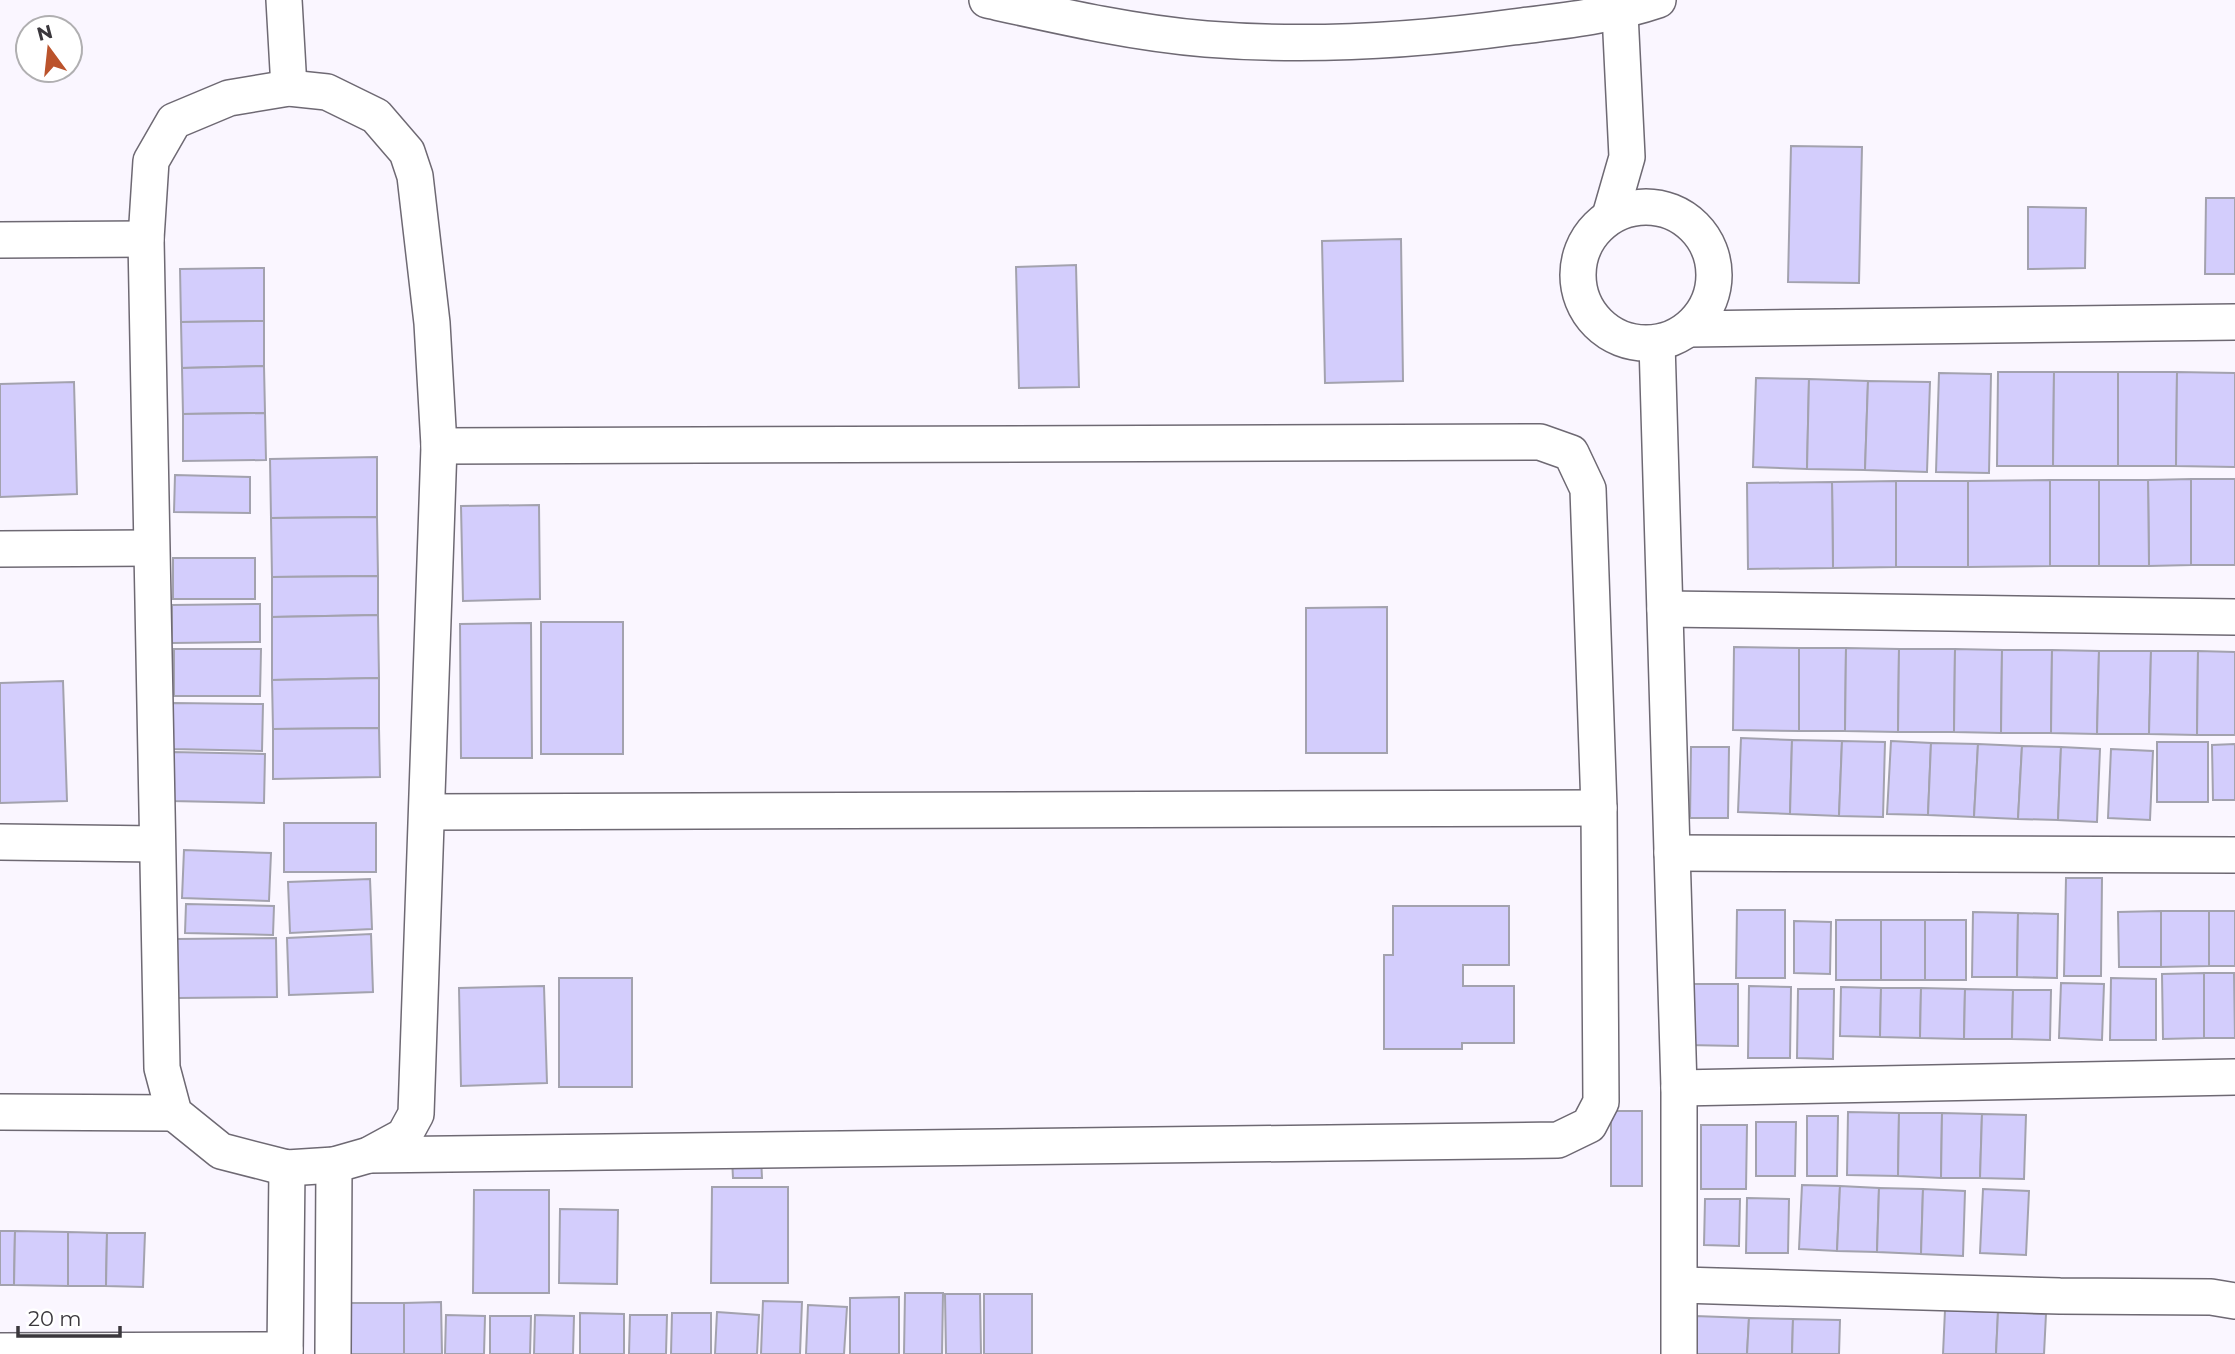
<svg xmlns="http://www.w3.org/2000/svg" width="2235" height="1354" font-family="Montserrat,sans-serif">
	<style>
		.building { fill: #d3cdfc; stroke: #a3a2ae; stroke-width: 2 }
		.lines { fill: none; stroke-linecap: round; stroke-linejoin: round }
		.street-casing { stroke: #6e6973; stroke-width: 38 }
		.street { stroke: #fff; stroke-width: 35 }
	</style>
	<rect width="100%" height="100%" fill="#faf6ff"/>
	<g class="building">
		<polygon points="1791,146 1862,147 1859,283 1788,282"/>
		<polygon points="2206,198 2235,198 2235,274 2205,274"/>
		<polygon points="2028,207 2086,208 2085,268 2028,269"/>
		<polygon points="1401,239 1403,381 1325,383 1322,241"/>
		<polygon points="1076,265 1079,387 1019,388 1016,267"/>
		<polygon points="264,268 264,321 181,322 180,269"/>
		<polygon points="264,321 264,366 182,368 181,322"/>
		<polygon points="264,366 265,413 183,414 182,368"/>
		<polygon points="1998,372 2054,372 2053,466 1997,466"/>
		<polygon points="2054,372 2118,372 2118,466 2053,466"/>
		<polygon points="2118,372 2177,372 2176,466 2118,466"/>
		<polygon points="2177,372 2235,373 2235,467 2176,466"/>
		<polygon points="1939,373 1991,374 1989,473 1936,472"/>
		<polygon points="1756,378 1809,379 1807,469 1753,467"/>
		<polygon points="1809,379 1868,381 1865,470 1807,469"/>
		<polygon points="1868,381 1930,382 1927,472 1865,470"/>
		<polygon points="74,382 77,494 0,497 0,384"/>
		<polygon points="265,413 266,460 183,461 183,414"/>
		<polygon points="377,457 377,517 271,518 270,459"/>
		<polygon points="175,475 250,477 250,513 174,512"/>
		<polygon points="2191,479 2191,565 2149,566 2148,480"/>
		<rect x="2191" y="479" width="44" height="86"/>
		<polygon points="2050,480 2050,566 1968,567 1968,481"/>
		<rect x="2050" y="480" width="49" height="86"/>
		<polygon points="2099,480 2148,480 2149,566 2099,566"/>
		<rect x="1896" y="481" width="72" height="86"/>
		<polygon points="1896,481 1896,567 1833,568 1832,482"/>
		<polygon points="1832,482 1833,568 1748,569 1747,483"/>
		<polygon points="539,505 540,599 463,601 461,506"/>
		<polygon points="377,517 378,576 272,577 271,518"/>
		<rect x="173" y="558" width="82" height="41"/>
		<polygon points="378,576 378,615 272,617 272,577"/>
		<polygon points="260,604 260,642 172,643 172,605"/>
		<polygon points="1387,607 1387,753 1306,753 1306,608"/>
		<polygon points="378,615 379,678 272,680 272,617"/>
		<rect x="541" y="622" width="82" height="132"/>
		<polygon points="531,623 532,758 461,758 460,624"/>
		<polygon points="1734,647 1799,648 1799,731 1733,730"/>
		<polygon points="1799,648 1846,648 1845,731 1799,731"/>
		<polygon points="1846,648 1899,649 1898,732 1845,731"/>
		<polygon points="174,649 261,649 260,696 174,696"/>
		<polygon points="1899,649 1955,649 1954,732 1898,732"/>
		<polygon points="1955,649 2002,650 2001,733 1954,732"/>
		<polygon points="2002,650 2052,650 2051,733 2001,733"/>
		<polygon points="2052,650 2099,651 2097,734 2051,733"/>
		<polygon points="2099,651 2151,651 2149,734 2097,734"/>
		<polygon points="2151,651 2198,651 2197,735 2149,734"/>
		<polygon points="2198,651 2235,652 2235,735 2197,735"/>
		<polygon points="379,678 379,728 273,729 272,680"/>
		<polygon points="63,681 67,801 0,803 0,683"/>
		<polygon points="173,703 263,704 262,751 172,749"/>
		<polygon points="379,728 380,777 273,779 273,729"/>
		<polygon points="1741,738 1792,740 1790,814 1738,812"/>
		<polygon points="1792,740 1842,741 1839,816 1790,814"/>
		<polygon points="1842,741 1885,742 1883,817 1839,816"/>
		<polygon points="1891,741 1931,743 1928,815 1887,814"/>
		<rect x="2157" y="742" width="51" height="60"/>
		<polygon points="1931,743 1978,744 1974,817 1928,815"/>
		<polygon points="1978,744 2022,746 2018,819 1974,817"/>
		<polygon points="2235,744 2235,800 2213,800 2212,745"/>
		<polygon points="2022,746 2061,747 2058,820 2018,819"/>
		<polygon points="1691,747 1729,747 1728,818 1690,818"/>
		<polygon points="2061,747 2100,749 2097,822 2058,820"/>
		<polygon points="2111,749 2153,751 2150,820 2108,818"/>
		<polygon points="172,752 265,754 264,803 171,801"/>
		<rect x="284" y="823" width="92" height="49"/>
		<polygon points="184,850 271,853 269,901 182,898"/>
		<polygon points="2066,878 2102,878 2101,976 2064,976"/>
		<polygon points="370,879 372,929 290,933 288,882"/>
		<polygon points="186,904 274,906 273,935 185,933"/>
		<polygon points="1393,906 1509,906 1509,965 1463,965 1463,986 1514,986 1514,1043 1462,1043 1462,1049 1384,1049 1384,955 1393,955"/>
		<polygon points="1737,910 1785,910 1785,978 1736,978"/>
		<polygon points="2161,911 2161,967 2119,967 2118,912"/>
		<polygon points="2161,911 2209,911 2209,966 2161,967"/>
		<rect x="2209" y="911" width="26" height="55"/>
		<polygon points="1973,912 2018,913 2017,977 1972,977"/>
		<polygon points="2018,913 2058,914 2057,978 2017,977"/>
		<rect x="1836" y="920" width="45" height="60"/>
		<rect x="1881" y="920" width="44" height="60"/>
		<rect x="1925" y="920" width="41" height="60"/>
		<polygon points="1794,921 1831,922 1830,974 1794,973"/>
		<polygon points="371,934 373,992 289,995 287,938"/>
		<polygon points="276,938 277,997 178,998 177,939"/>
		<polygon points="2204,973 2234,973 2235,1038 2204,1038"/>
		<polygon points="2204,973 2204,1038 2163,1039 2162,974"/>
		<rect x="559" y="978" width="73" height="109"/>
		<polygon points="2111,978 2156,979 2156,1040 2110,1040"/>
		<polygon points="2061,983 2104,984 2102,1040 2059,1038"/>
		<polygon points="1688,984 1738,984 1738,1046 1687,1045"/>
		<polygon points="544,986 547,1083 461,1086 459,988"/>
		<polygon points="1749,986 1791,987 1790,1058 1748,1058"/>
		<polygon points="1841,987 1881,988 1880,1037 1840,1036"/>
		<polygon points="1881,988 1921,988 1920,1038 1880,1037"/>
		<polygon points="1921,988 1965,989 1964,1039 1920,1038"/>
		<polygon points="1798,989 1834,989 1833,1059 1797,1058"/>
		<polygon points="1965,989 2013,990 2012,1039 1964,1039"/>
		<polygon points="2013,990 2051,990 2050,1040 2012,1039"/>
		<rect x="1611" y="1111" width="31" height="75"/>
		<polygon points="1848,1112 1899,1113 1898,1176 1847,1175"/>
		<polygon points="1899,1113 1942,1113 1941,1178 1898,1176"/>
		<polygon points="1942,1113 1982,1114 1980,1178 1941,1178"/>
		<polygon points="1982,1114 2026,1115 2024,1179 1980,1178"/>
		<polygon points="1807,1116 1838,1116 1837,1176 1807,1176"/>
		<polygon points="1756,1122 1796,1122 1795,1176 1756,1176"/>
		<polygon points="1701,1125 1747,1125 1746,1189 1701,1189"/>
		<polygon points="761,1157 762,1178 733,1178 732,1158"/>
		<polygon points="1802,1185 1840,1186 1837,1251 1799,1249"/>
		<polygon points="1840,1186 1879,1188 1877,1252 1837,1251"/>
		<polygon points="712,1187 788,1187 788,1283 711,1283"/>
		<polygon points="1879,1188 1923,1189 1921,1254 1877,1252"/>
		<polygon points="1923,1189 1965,1191 1963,1256 1921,1254"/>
		<polygon points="1983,1189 2029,1191 2026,1255 1980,1253"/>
		<polygon points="474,1190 549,1190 549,1293 473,1293"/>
		<polygon points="1747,1198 1789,1199 1788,1253 1746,1253"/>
		<polygon points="1705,1199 1740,1199 1739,1246 1704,1245"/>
		<polygon points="560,1209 618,1210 617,1284 559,1283"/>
		<polygon points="0,1231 15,1231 14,1285 0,1285"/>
		<polygon points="15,1231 68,1232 68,1286 14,1285"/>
		<polygon points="68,1232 107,1233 106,1286 68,1286"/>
		<polygon points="107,1233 145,1233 143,1287 106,1286"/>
		<polygon points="905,1293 943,1293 942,1354 904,1354"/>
		<polygon points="945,1294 980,1294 981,1354 946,1354"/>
		<rect x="984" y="1294" width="48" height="60"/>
		<polygon points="899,1297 899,1354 850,1354 850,1298"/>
		<polygon points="763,1301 802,1302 800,1354 761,1354"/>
		<polygon points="441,1302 442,1354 404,1354 404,1303"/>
		<rect x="350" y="1303" width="54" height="51"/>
		<polygon points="808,1305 847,1307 844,1354 806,1354"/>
		<polygon points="1945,1310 1998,1312 1996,1354 1943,1354"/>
		<polygon points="717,1312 759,1315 757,1354 715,1354"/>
		<polygon points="1998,1312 2046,1314 2044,1354 1996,1354"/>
		<polygon points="580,1313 624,1314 624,1354 580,1354"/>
		<polygon points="672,1313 711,1313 711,1354 671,1354"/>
		<polygon points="446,1315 485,1316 484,1354 445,1354"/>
		<polygon points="535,1315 574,1316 573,1354 534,1354"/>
		<polygon points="630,1315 667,1315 666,1354 629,1354"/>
		<polygon points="490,1316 531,1316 530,1354 490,1354"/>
		<polygon points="1695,1316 1749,1318 1747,1354 1693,1354"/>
		<polygon points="1749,1318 1793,1319 1792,1354 1747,1354"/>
		<polygon points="1793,1319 1840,1320 1839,1354 1792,1354"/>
	</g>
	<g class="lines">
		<g class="street-casing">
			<g id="street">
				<polyline points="284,0 289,88"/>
				<path d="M987,0c72,16 146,33 219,39 102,8 206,2 307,-12 50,-6 98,-11 145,-27"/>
				<polygon points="289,88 327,92 376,116 407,152 415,176 432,323 439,446 416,1114 404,1136 369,1155 334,1165 287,1168 221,1151 174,1113 162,1068 146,239 151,161 174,121 229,98"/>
				<circle cx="1646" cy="275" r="68"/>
				<polyline points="1610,216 1627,157 1620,13"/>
				<polyline points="0,240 146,239"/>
				<polyline points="1689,329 2235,322"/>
				<polyline points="1657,343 1679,1088 1679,1354"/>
				<polyline points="0,549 150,548"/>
				<polyline points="1665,609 2235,617"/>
				<polyline points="427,812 1599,808"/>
				<polyline points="0,842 157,844"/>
				<polyline points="1672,853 2235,855"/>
				<polyline points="1679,1088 2235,1077"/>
				<polyline points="0,1112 174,1113"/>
				<polyline points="369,1155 1558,1140 1589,1125 1601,1102 1599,808 1588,489 1571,453 1540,442 439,446"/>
				<polyline points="1681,1285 2060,1296 2211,1297 2235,1301"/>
				<polyline points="0,1351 285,1350"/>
				<polyline points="285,1354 287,1168"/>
				<polyline points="333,1354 334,1165"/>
			</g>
		</g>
		<use href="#street" class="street"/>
	</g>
	<g transform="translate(49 49) rotate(345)"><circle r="33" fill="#ffffff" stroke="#b0afb1" stroke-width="2"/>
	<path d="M0-5L12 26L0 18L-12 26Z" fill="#bb532c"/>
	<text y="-10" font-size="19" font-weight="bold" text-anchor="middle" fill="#3a373c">N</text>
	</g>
	<path d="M18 1326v10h102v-10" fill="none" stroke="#3a373c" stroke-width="3.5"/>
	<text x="28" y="1326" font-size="21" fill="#3a373c" stroke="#ffffff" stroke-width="5" paint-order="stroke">20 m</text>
</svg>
